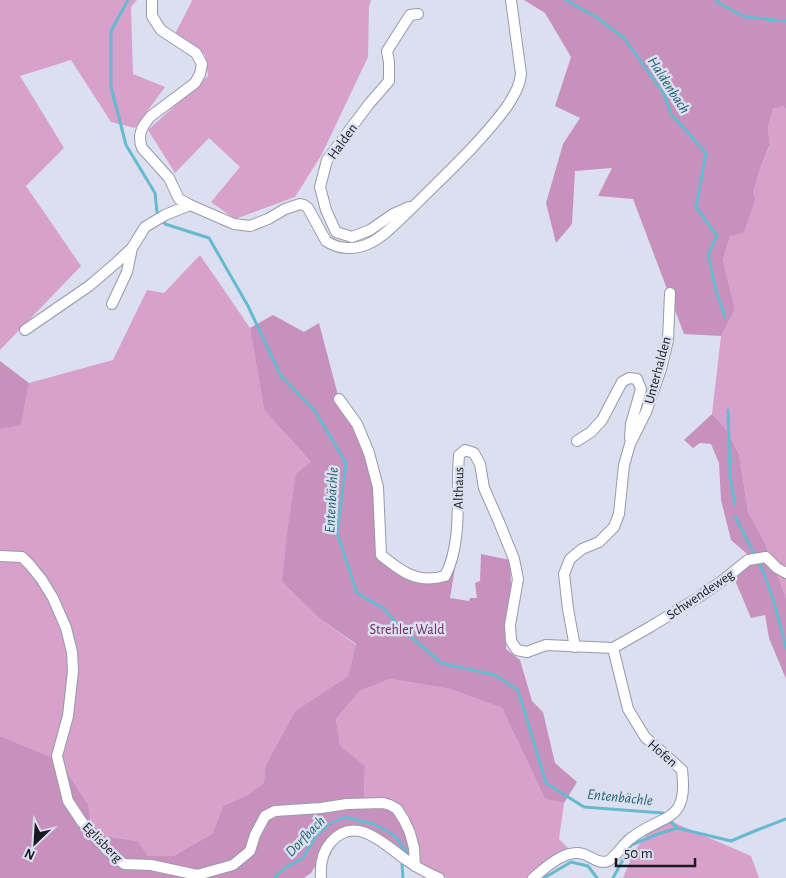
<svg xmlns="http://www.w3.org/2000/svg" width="786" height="878" font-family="'Alegreya Sans',sans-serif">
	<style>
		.green { fill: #d7a1cb }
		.forest { fill: #c891bd }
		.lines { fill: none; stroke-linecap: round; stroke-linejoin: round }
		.stream { stroke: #66bad0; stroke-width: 3 }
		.street-casing { stroke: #969aa9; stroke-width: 12 }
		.street { stroke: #fff; stroke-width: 10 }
		.labels { text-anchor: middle; stroke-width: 5; stroke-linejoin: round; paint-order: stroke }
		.street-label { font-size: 14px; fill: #181a1f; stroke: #dbdff0 }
		.park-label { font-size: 14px; fill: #6d2c63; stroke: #dbdff0 }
		.water-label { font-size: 15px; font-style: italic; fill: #1c6170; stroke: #dbdff0 }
	</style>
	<rect width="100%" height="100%" fill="#dbdff0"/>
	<g class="green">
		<polygon points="0,0 137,0 131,7 133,74 165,87 135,128 111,122 71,60 20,76 64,148 26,186 81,266 0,350"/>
		<polygon points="191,0 371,0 369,7 368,57 322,154 295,197 235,219 211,202 240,167 209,138 175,173 148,130 208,76 205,55 175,34 192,1"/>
		<polygon points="783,106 786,109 786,598 764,541 748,512 739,454 726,429 712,414 721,336 735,310 723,260 730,236 753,193 760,169 770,146 768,128 773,107"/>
		<polygon points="200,255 250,328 264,410 311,462 282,582 319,618 356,645 348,676 295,711 265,766 264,783 247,795 223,806 212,834 173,856 148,856 138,841 103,836 91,821 88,804 59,760 0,736 0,429 21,424 29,383 113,360 147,290 164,293"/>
		<polygon points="390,679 450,689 502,708 545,799 564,803 559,839 568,848 529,878 447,878 415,866 364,800 365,766 340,747 336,719 360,691"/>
		<polygon points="661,817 751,856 759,878 623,878 634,851"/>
	</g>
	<g class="forest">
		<polygon points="524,0 786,0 786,109 783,106 773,108 768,128 770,145 760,169 753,193 755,200 744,232 730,236 723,260 735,310 721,336 684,334 633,199 598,196 612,168 575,171 572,224 556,243 546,203 563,144 580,118 555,106 571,57 545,13"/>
		<polygon points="273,315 304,332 319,323 339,399 369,453 381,555 395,567 435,579 456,562 450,598 469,601 470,598 477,598 475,583 480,581 481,554 510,560 511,584 506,649 520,660 532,701 543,712 555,763 577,782 564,803 545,799 502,708 450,689 390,679 360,691 336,719 340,746 365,766 364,800 397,809 404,820 415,866 358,830 327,846 311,873 304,878 0,878 0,736 59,760 88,804 91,821 103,836 138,841 148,856 173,856 212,834 223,806 247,795 264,783 265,766 295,711 348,676 356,644 319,618 282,582 287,534 296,474 311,462 264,410 250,328"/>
		<polygon points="0,361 29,383 21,425 0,429"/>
		<polygon points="712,414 726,429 739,454 748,512 764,541 786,598 786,679 769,638 765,615 751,618 734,578 755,561 731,540 721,500 719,463 711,444 700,443 693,448 684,440"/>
	</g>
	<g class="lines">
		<g class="stream">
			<polyline points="128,0 111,31 111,87 126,145 155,193 157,212 165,224 209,238 248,306 281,376 315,411 346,463 337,533 357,593 383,608 401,628 441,663 495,675 518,690 546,783 584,807 663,813 677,828"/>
			<polyline points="566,0 596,17 624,38 664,94 671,114 706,153 696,207 717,236 708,254 716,291 725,317"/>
			<polyline points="716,0 717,2 745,17 786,21"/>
			<polyline points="728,410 730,477 735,505"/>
			<polyline points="735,516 755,556"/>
			<path d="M758,561c14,28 20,57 28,87"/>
			<polyline points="274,878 285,868 303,858 316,836 329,824 345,817 374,824 394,835 406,851 402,865 403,878"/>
			<polyline points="544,878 571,862 588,866 597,878"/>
			<polyline points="613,878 631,845 658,834 677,828 731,841 757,830 786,819"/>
		</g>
		<g class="street-casing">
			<g id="street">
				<path d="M152,0v16l9,14 35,23 6,11 -2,10 -5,9 -44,33c-9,10 -14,19 -9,32l27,30 10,21 11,6 44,19 16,2 18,-7 17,-10 15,-5 4,1 4,3 18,33c13,9 30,9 44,2 15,-7 31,-25 44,-37 19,-19 38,-37 57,-57 13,-14 26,-28 37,-44 6,-10 12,-19 13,-31l-10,-74"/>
				<polyline points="409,207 393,214 370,230 352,237 336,232 326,210 320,187 327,160 369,104 389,81 389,62 387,51 410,15 418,14"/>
				<polyline points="112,304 127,272 132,248 145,227 165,215 190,205"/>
				<polyline points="25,330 89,286 116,263 131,249"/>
				<path d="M339,399l18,25 12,29 9,34 3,68c21,17 36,29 64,21 18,-33 11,-84 14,-121l6,-5 9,3 6,11 4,24 15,34 15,37 4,20 -8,46 1,16 6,9 10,2 19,-7 67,3 37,-21 49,-30 23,-16 26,-21 18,-3 11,11 9,5"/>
				<polyline points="577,441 591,432 602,420 622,382 629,378 637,379 641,389 631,424 630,438"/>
				<polyline points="0,556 22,557 30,565 42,580 53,598 66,628 72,652 73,671 68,716 57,756 68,801 82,822 107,850 124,864 151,865 197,875 233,865 250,851 255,835 265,816 275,811 321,808 347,804 383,803 390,805 397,809 404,820 410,833 414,848 415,866"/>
				<polyline points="575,647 568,609 564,574 570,559 582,549 599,542 614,527 619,514 624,465 630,444 646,412 661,369 668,340 670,293"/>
				<path d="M321,878c-1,-13 1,-26 10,-36 25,-28 53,2 74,17 11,8 22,14 34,19"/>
				<path d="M533,878c12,-10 33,-30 50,-24 8,2 16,11 25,7 7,-3 15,-17 22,-22 32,-26 59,-14 52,-69l-37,-33 -17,-28 -15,-61"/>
			</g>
		</g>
		<use href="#street" class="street"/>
	</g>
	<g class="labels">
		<g class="street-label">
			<text transform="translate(342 141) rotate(-54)" y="5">Halden</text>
			<text transform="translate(657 370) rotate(-75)" y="5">Unterhalden</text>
			<text transform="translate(458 488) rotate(-89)" y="5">Althaus</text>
			<text transform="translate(700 594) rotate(-34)" y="5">Schwendeweg</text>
			<text transform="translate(663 753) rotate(41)" y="5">Hofen</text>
			<text transform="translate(103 842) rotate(45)" y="5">Eglisberg</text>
		</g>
		<g class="park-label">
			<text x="407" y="634">Strehler Wald</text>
		</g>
		<g class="water-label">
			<text transform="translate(669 85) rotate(57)" y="5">Haldenbach</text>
			<text transform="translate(331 500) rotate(-87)" y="5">Entenbächle</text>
			<text transform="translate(620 797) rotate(6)" y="5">Entenbächle</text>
			<text transform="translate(305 836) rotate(-46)" y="5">Dorfbach</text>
		</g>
	</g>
	<g transform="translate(35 843) rotate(205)" stroke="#dbdff0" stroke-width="4" paint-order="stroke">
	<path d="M0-4L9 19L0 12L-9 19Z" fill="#181a1f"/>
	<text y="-8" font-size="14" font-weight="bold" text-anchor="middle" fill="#181a1f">N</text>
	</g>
	<path d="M616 858v8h79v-8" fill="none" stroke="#181a1f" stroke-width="2.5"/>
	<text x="624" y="858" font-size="15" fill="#181a1f" stroke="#dbdff0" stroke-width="4" paint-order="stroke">50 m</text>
</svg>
